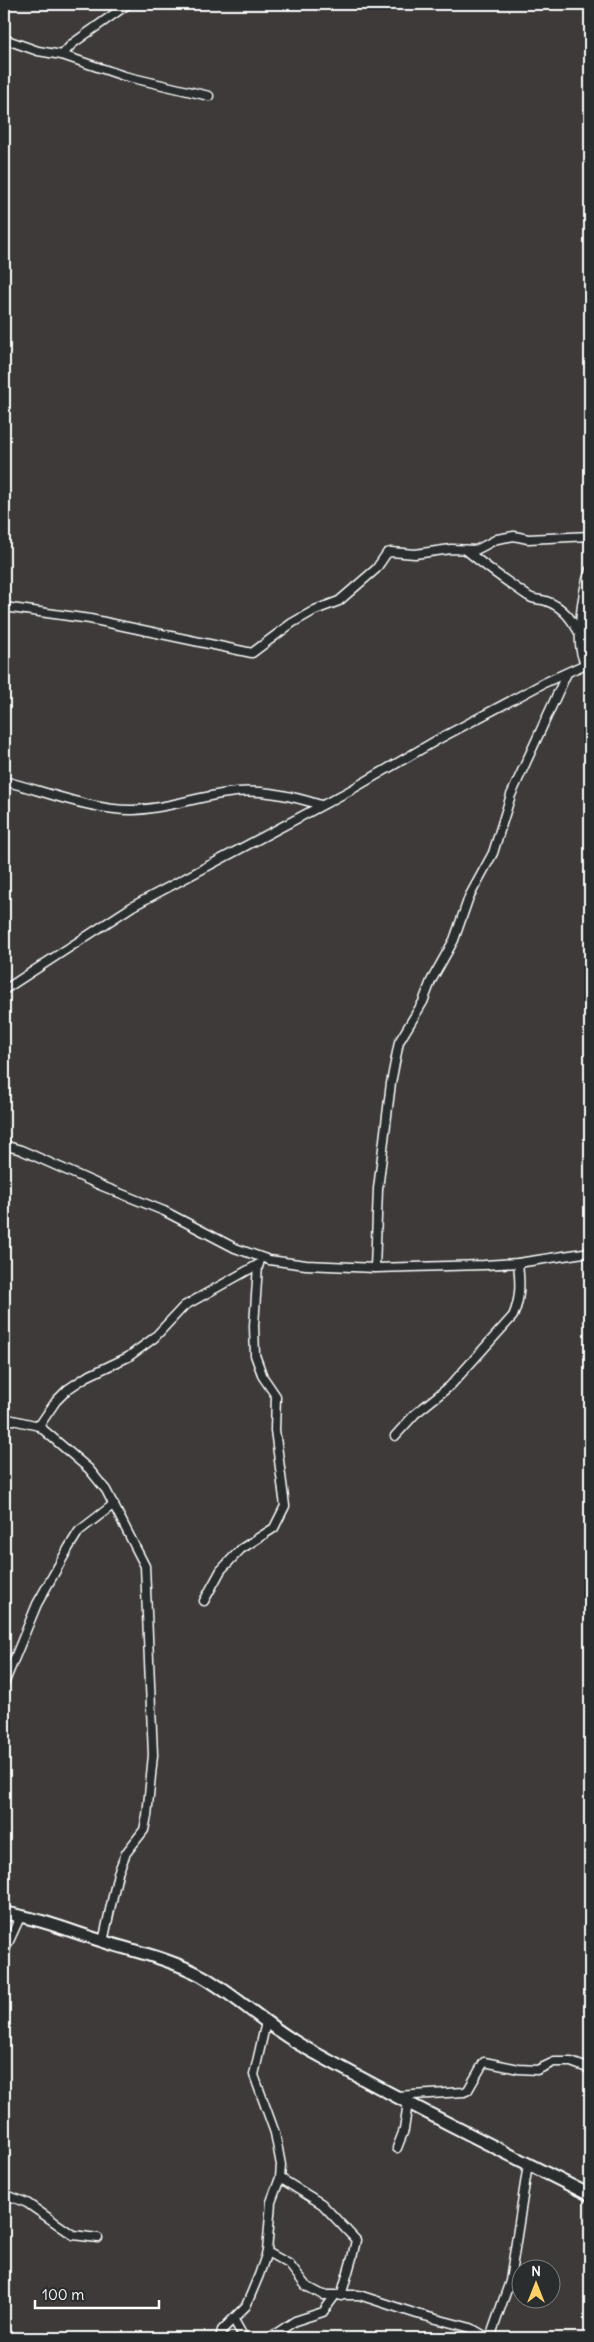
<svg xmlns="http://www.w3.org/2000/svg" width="594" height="2342" font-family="Delius,sans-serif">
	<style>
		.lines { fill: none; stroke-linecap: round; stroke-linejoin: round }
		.street-casing { stroke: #fff; stroke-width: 11 }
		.secondary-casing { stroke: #fff; stroke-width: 15 }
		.street { stroke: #2a2d2e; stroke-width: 8 }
		.secondary { stroke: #2a2d2e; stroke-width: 11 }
	</style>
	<rect width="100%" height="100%" fill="#3e3a3a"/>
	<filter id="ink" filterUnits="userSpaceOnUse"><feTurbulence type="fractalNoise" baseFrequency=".02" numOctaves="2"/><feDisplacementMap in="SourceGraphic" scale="10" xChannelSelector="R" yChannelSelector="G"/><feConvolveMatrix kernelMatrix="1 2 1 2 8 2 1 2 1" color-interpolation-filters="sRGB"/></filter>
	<g filter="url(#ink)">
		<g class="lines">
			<g class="street-casing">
				<g id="street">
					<polyline points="4,39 38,51 62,55 124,76 209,96"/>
					<polyline points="62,55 72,44 128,4"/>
					<path d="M466,550c20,17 40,31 62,46 5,4 12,3 18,5 18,6 26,19 35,35"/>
					<polyline points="4,607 90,619 252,653 292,623 315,610 339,601 376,569 387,553 391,552 415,554 451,549 476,550 497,539 514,536 528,539 590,536"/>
					<path d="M586,664c-13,-16 -3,-75 4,-94"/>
					<path d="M4,781c40,10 89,30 130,29 32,-1 62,-13 94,-17 31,-5 64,3 93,12"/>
					<polyline points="4,990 133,906 349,791 437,740 544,683 590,662"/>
					<polyline points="4,1145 21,1150 102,1186 164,1211 235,1248 269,1260 306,1265 375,1268 484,1265 518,1263 590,1252"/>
					<polyline points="375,1268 378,1189 391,1083 399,1042 423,1002 431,981 454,940 469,897 493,853 511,795 567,673"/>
					<polyline points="4,1418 39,1426 89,1469 106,1490 145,1566 153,1755 147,1816 144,1830 126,1853 118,1873 103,1942"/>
					<polyline points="39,1426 56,1401 68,1389 86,1377 128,1357 154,1338 184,1306 259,1264"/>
					<path d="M395,1436l20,-22 35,-28 63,-70c8,-18 7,-34 5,-53"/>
					<polyline points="204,1601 221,1570 241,1549 274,1528 285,1506 275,1430 276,1396 263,1377 255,1355 254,1326 258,1265"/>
					<polyline points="4,1684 37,1604 69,1547 79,1531 114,1504"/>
					<polyline points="4,1952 20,1917"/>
					<polyline points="396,2096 464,2092 468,2090 484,2062 519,2069 537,2070 554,2062 571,2062 590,2069"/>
					<polyline points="397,2148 404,2130 408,2102"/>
					<polyline points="280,2178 322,2204 356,2240 352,2258 341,2296"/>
					<polyline points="4,2194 27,2203 73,2235 98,2238"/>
					<polyline points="267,2252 289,2264 306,2286 323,2295 359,2295 417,2314 471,2328 488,2338"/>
					<polyline points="234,2320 244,2338"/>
					<polyline points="220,2338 222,2330 246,2306 259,2275 267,2252 271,2202 280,2178 281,2165 275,2133 254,2075 266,2022"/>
					<polyline points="269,2338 295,2321 323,2312 334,2297"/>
					<polyline points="490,2338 510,2281 528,2164"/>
				</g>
			</g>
			<g class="secondary-casing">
				<path id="secondary" d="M4,1913c34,5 66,18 98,28 34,11 69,18 100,35 36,21 66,51 102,71 94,52 190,100 286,148"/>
			</g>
			<use href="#street" class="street"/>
			<use href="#secondary" class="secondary"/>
		</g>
	</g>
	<rect width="594" height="2342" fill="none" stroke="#2a2d2e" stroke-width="20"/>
	<rect x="10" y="10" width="574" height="2322" fill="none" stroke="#fff" stroke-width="2" filter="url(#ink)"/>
	<g transform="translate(536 2284)"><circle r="24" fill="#2a2d2e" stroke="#7f8182"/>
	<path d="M0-4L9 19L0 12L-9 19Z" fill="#ffd166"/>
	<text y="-8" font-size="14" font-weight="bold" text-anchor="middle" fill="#ffffff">N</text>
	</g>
	<path d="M35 2300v8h124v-8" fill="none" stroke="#ffffff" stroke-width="2.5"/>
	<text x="42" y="2300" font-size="15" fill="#ffffff" stroke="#2a2d2e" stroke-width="4" paint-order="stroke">100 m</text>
</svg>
